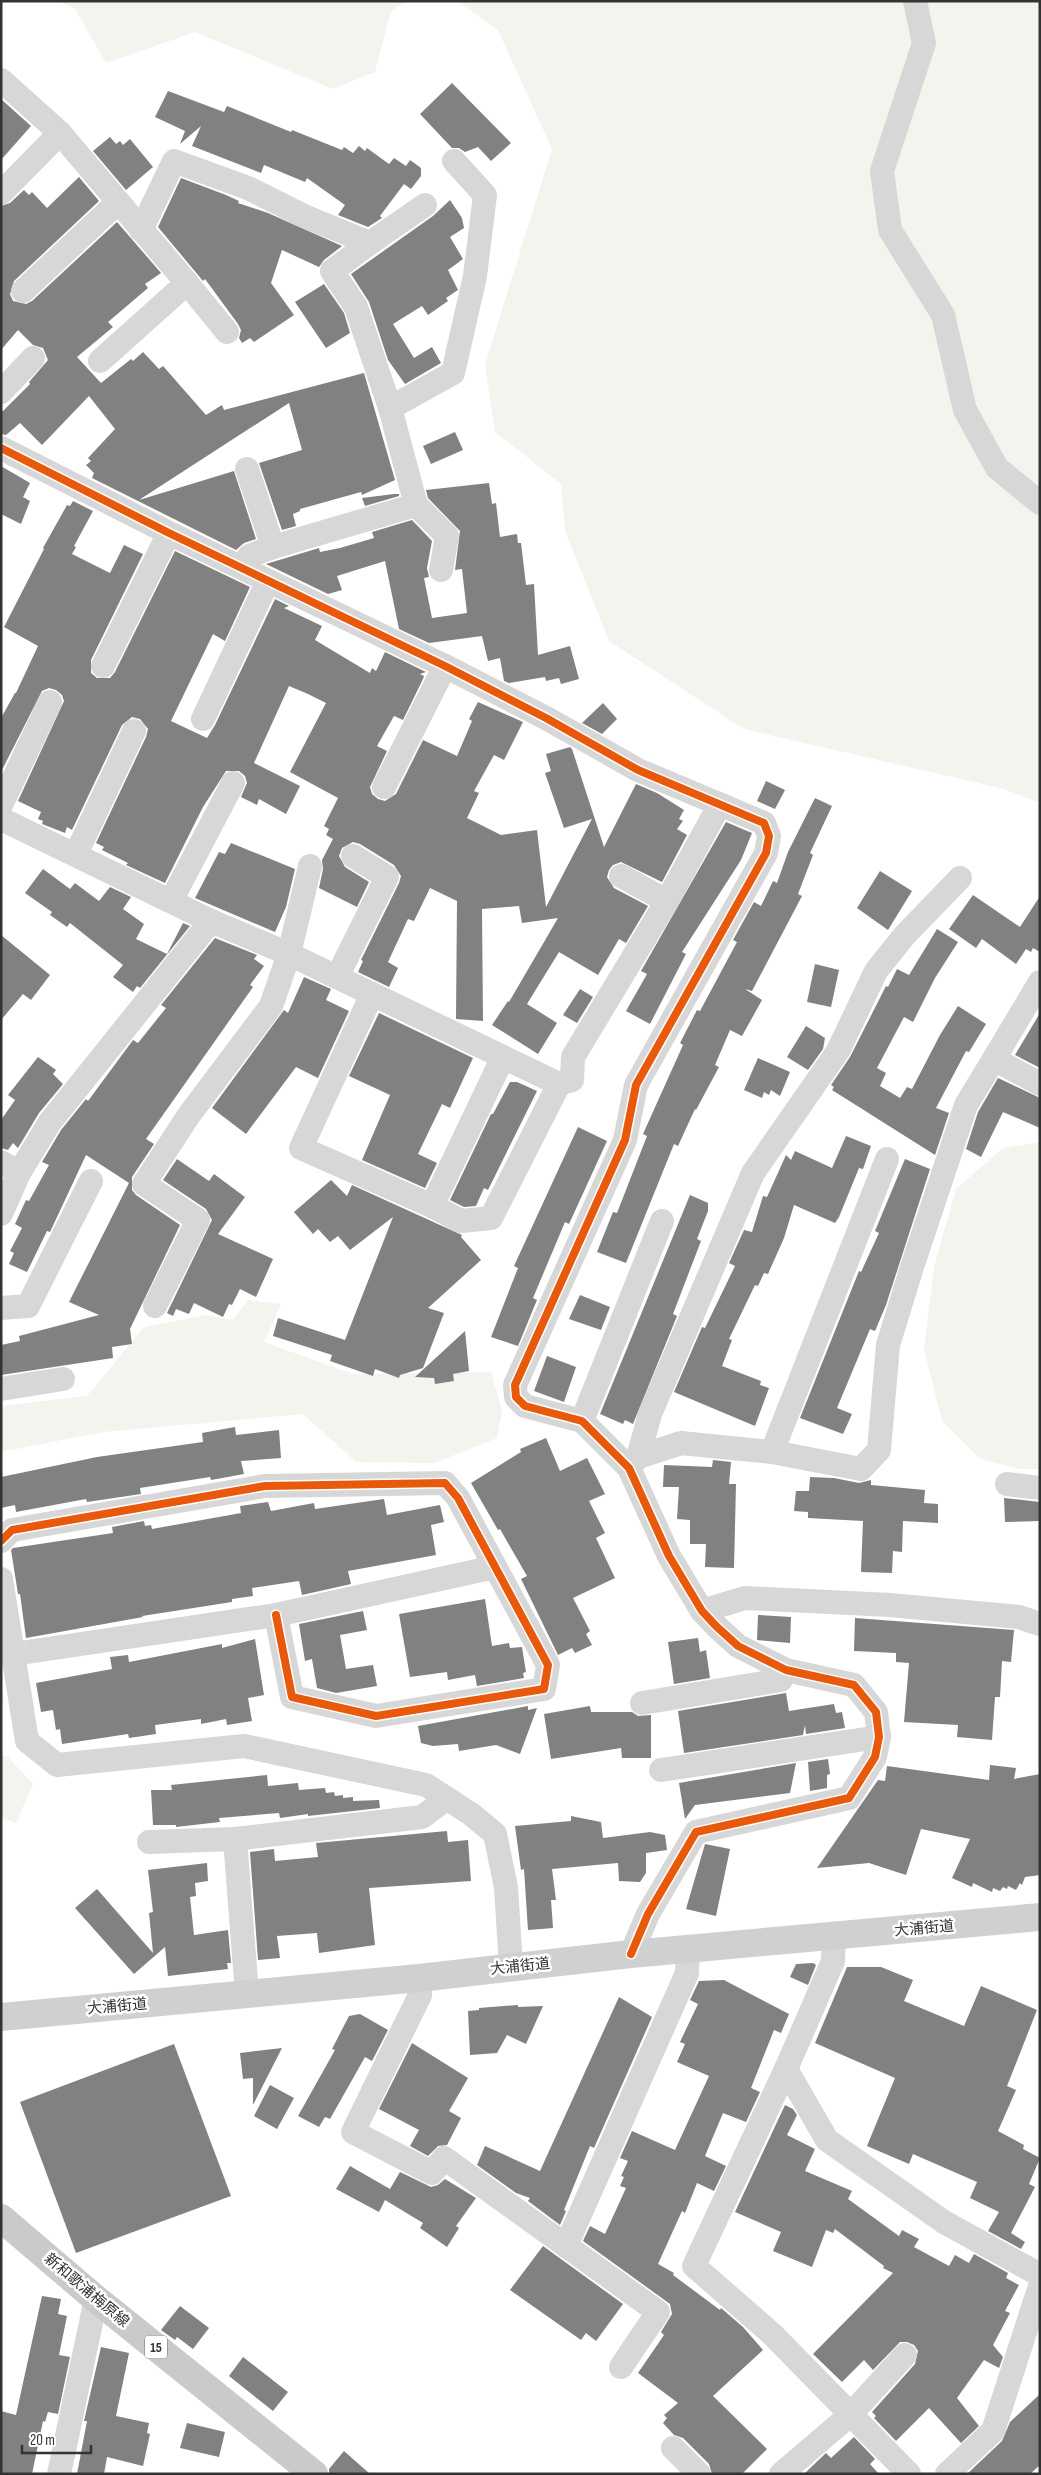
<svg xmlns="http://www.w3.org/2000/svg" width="1041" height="2475" font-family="'Sofia Sans Condensed','Noto Sans JP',sans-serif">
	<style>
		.green { fill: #f1f5ed }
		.building { fill: #818181 }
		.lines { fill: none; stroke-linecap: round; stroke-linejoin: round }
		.street { stroke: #d7d7d7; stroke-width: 24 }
		.secondary { stroke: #d0d0d0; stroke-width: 28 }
		.primary { stroke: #cacaca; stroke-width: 28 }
		.cycleway-casing { stroke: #fff; stroke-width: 11 }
		.cycleway { stroke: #e8590c; stroke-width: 8 }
		.labels { text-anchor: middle; stroke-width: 5; stroke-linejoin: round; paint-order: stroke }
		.shield { fill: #fff; stroke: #707070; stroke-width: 1 }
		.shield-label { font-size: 14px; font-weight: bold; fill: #333 }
		.street-label { font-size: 15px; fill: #333; stroke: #fff }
	</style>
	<rect width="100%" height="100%" fill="#fff"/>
	<g class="green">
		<polygon points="59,1 408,1 391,11 375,72 333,89 195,32 106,63 75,9"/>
		<polygon points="457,1 1040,1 1040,803 1004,789 744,729 609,641 565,531 561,484 495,432 485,365 552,149 498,30"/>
		<polygon points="1040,1142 1040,1469 1020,1469 980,1459 942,1421 924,1349 934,1267 956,1189 1003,1148"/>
		<polygon points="248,1300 281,1304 264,1342 353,1374 491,1372 502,1411 497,1438 435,1463 356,1462 303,1414 103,1432 1,1452 1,1406 87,1396 144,1327 207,1315 233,1320"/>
		<polygon points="1,1755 8,1757 33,1784 16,1823 1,1818"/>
	</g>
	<g class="building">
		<polygon points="452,83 511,143 491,161 478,147 465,152 459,148 452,148 420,114"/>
		<polygon points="168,91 224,112 227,106 291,132 292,130 342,150 344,147 353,153 359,146 365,151 367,148 389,164 394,158 406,166 410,160 421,168 421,176 411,189 404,184 380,216 382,218 368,227 338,215 345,205 307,178 305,182 264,165 261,173 192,146 201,126 180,144 185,131 155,117"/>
		<polygon points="1,99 31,126 1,160"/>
		<polygon points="110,137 116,144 120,141 123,145 130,139 153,167 126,190 93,151"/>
		<polygon points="79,177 99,201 14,281 10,294 13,301 26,304 32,301 117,222 161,273 145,284 148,288 108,322 113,327 77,357 101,383 131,359 133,361 143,352 159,369 163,366 206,415 222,405 224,410 364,373 395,480 362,495 361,492 300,509 300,511 293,514 296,526 282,530 259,463 302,450 289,403 139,500 234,471 256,539 244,543 236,550 92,478 94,473 86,465 91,461 88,458 115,429 89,396 42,445 20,423 6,435 1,434 1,413 30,384 29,382 48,360 43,348 33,345 18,330 1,350 1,206 10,203 24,190 29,195 32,192 47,208"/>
		<polygon points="181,178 226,195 239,201 238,203 268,213 342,246 324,260 319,267 282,250 271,283 294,315 254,342 250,338 242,343 239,338 241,330 238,324 205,279 203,281 158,227"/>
		<polygon points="450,200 462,218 464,228 450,237 463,259 448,270 458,290 446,298 448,301 428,315 422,306 393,324 414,358 432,347 441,363 405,384 388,360 369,302 351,274 433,216"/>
		<polygon points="324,284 344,313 350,333 326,348 295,302"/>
		<polygon points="455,432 463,450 431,464 423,446"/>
		<polygon points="1,466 30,483 23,497 30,501 21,524 1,514"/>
		<polygon points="489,483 492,504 496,503 500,537 517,534 518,543 521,543 526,585 534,584 538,655 570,646 579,679 561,684 559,678 546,681 545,677 509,683 504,681 500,658 488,661 482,636 429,643 399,629 385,561 337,576 342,590 328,594 266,564 319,548 320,552 340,548 374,538 372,532 412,520 432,541 427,568 429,577 424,578 432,618 467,613 462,569 455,570 460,531 428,498 426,490"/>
		<polygon points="394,494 399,494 399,496 365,506 362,498"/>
		<polygon points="73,501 93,511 74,546 76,547 72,554 110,573 124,545 143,554 91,660 91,673 97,678 110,678 115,672 175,551 250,587 225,641 213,634 171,721 207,738 215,725 275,599 289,606 284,608 322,626 315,640 370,673 372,668 376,671 385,652 426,672 420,674 424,676 423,679 403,720 394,716 377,746 387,751 370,787 372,794 378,799 385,801 396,794 423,740 457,756 472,721 469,719 478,702 523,722 504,760 494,755 474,791 479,793 467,818 501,835 537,830 546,907 592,819 564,828 545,773 551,771 546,754 570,747 572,749 604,847 636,784 657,793 684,810 679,819 683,821 677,829 687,835 662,882 621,862 613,865 609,870 607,877 614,888 648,906 626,943 619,939 598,975 559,952 527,1004 557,1023 538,1054 492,1025 508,1001 509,1002 558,918 522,923 519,906 482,909 483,1021 456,1019 457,901 430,888 414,921 408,919 388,962 398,968 389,987 358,972 363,961 361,960 399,883 401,876 394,865 360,844 353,842 342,848 339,856 345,867 369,882 357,907 319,888 323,869 322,860 333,839 326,835 329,829 324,826 338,798 290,772 326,703 308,694 289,686 254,763 300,786 286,814 259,799 257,805 241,797 247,783 245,776 239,771 226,771 203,807 165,883 126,865 128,863 102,850 104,847 96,843 146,737 148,729 140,719 132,717 122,725 72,830 67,827 65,833 42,824 43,821 38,819 41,812 18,801 64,701 62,695 56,690 49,688 42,691 1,772 1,718 15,693 16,693 38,646 4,627 44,549 43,548 67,505 70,506"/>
		<polygon points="603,703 617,719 602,734 582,723"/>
		<polygon points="766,781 785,790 775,809 757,801"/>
		<polygon points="815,798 832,806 810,853 813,855 798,894 802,896 752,991 745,989 762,1000 742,1036 730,1030 715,1065 719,1067 696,1110 695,1109 678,1146 674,1144 626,1263 597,1252 613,1212 617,1213 647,1136 643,1134 683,1045 680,1043 697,1010 700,1011 737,942 733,940 754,902 761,906 773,881 777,883 788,852"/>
		<polygon points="726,822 752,833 741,860 682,952 686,954 650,1024 626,1011 647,974 641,971"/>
		<polygon points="231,843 295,869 286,907 275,932 195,898 219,852 225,854"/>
		<polygon points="43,869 70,889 75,883 99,901 110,887 131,897 123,909 144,924 136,939 167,954 183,923 190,926 140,988 137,986 133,992 113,977 123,965 70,923 67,927 50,915 52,912 25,893"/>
		<polygon points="880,871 912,891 888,930 857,908"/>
		<polygon points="973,895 1020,927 1040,896 1040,952 1033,948 1031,952 1026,949 1016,964 982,939 976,948 949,929"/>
		<polygon points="937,929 958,942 935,978 913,1022 904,1017 877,1068 886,1073 880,1086 900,1098 907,1087 912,1089 940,1035 958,1006 986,1024 969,1052 966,1051 936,1108 949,1113 935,1155 832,1090 834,1087 831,1085 850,1057 886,986 888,987 897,969 909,975"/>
		<polygon points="1,935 50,975 31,1000 23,994 1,1020"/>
		<polygon points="215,938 257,955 254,959 264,966 250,985 253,987 146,1139 154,1144 132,1177 132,1190 136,1195 180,1225 130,1329 132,1344 112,1347 113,1358 1,1375 1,1345 20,1341 19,1336 99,1315 69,1302 129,1183 86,1155 50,1232 47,1231 27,1272 9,1264 14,1253 10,1251 22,1228 15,1224 26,1200 29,1201 49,1165 42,1162 61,1130 86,1099 88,1101 133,1040 138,1043 166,1008 161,1005"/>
		<polygon points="815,964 839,970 831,1007 807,1002"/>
		<polygon points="304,977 331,989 326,1000 349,1011 318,1078 296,1067 246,1134 212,1108 284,1010 288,1013"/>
		<polygon points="580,989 593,997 577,1023 563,1015"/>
		<polygon points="379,1013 473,1058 450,1108 442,1104 418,1154 437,1163 425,1188 362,1160 390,1095 349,1076"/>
		<polygon points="1040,1013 1040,1068 1015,1055"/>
		<polygon points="806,1026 825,1038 823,1049 808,1070 787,1057"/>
		<polygon points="38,1057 56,1070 53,1074 63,1084 39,1113 18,1148 13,1143 8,1150 1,1148 1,1120 15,1100 8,1095"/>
		<polygon points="758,1058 790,1072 780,1096 771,1090 769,1095 764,1092 762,1098 744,1090"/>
		<polygon points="998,1078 1040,1098 1040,1128 1003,1112 981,1157 966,1149 978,1112"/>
		<polygon points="510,1082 517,1082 537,1091 488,1190 484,1188 476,1206 464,1207 450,1200 491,1114 493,1114"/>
		<polygon points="578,1127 607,1141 569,1224 565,1222 533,1298 537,1300 518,1346 491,1337 518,1268 514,1266"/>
		<polygon points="846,1136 871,1146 863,1169 859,1168 839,1217 835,1223 794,1205 784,1238 768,1274 764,1273 758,1286 755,1285 729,1339 732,1340 722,1366 761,1381 760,1385 769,1388 755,1426 674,1392 702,1327 705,1328 735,1266 729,1263 744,1230 752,1232 763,1196 767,1197 786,1155 791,1160 795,1151 832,1168"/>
		<polygon points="177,1159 209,1181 214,1174 245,1197 218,1234 273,1259 256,1297 240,1289 232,1305 229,1304 223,1317 194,1303 189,1314 176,1309 173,1316 167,1313 212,1220 206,1209 163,1180"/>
		<polygon points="905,1159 930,1169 886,1305 875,1331 870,1329 837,1408 852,1414 843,1434 800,1418 859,1271 861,1272 879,1233 875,1231"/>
		<polygon points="331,1180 347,1196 352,1185 462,1235 461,1237 481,1260 428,1308 444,1313 423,1368 400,1375 399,1378 375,1369 373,1376 330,1361 332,1355 273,1336 278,1318 345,1340 393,1217 350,1250 338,1236 330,1242 318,1229 313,1234 294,1212"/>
		<polygon points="690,1195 708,1203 708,1211 697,1239 701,1241 673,1314 677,1316 633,1424 625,1420 623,1424 600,1414"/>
		<polygon points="580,1295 610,1307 601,1330 569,1319"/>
		<polygon points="465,1331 469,1371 453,1374 454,1381 435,1384 434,1378 415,1377"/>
		<polygon points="547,1356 576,1367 564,1402 534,1391"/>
		<polygon points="235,1427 236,1435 279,1430 281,1458 241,1461 244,1474 211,1480 210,1477 140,1488 141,1494 87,1502 86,1499 16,1512 15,1505 1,1508 1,1477 97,1457 203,1442 202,1433"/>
		<polygon points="546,1438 560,1471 587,1458 605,1494 589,1501 605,1533 596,1538 615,1578 573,1598 590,1631 586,1634 592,1645 575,1653 572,1648 558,1655 521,1579 527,1576 500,1529 498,1530 471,1483 521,1452 520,1449"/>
		<polygon points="713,1460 731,1462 729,1484 736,1484 734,1568 705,1567 706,1544 690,1544 690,1520 677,1519 679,1487 663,1487 664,1465 712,1467"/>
		<polygon points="810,1477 834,1478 859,1483 871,1480 871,1485 925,1490 924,1503 938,1504 938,1523 903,1521 902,1552 893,1551 892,1573 861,1572 863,1521 808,1518 808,1512 794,1511 796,1491 809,1491"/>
		<polygon points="1004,1498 1040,1502 1040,1521 1005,1522"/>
		<polygon points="384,1499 387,1515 440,1505 444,1522 431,1525 436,1555 348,1571 351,1584 302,1595 299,1581 252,1588 253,1596 232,1599 232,1602 142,1616 143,1617 26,1638 20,1594 18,1594 11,1550 13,1548 113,1533 112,1527 144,1521 145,1526 151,1525 152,1529 241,1513 240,1506 268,1502 271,1511 314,1503 315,1509"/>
		<polygon points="485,1599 492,1646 509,1643 510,1648 522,1647 526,1672 523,1673 524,1678 477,1686 475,1675 448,1680 447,1672 410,1677 399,1614"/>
		<polygon points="363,1611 367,1630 340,1635 346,1669 373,1665 377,1686 336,1693 317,1688 312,1659 305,1661 299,1624"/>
		<polygon points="758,1615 791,1617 790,1643 757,1640"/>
		<polygon points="855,1618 1014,1630 1011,1662 1002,1661 1000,1697 995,1697 992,1740 957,1737 958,1725 904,1722 909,1663 896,1662 896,1653 854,1651"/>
		<polygon points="698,1638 700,1652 706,1650 710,1678 674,1684 668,1642"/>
		<polygon points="255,1639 264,1695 248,1698 252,1721 227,1725 226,1719 201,1724 201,1719 155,1725 156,1734 129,1738 128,1734 62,1744 60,1729 56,1730 53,1710 41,1712 36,1683 112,1669 110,1657 128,1655 129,1662 222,1644 222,1648"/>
		<polygon points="786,1693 789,1711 834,1704 836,1713 842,1712 845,1728 806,1734 805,1725 803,1735 684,1753 678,1711"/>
		<polygon points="528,1706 528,1710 537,1708 520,1754 496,1745 459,1751 458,1744 433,1746 421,1743 418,1726"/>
		<polygon points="590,1706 591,1712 632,1712 638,1716 651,1715 651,1758 622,1758 621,1748 551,1759 544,1714"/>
		<polygon points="828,1759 830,1774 827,1775 827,1788 810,1791 808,1762"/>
		<polygon points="796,1763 790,1793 695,1805 685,1819 679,1783"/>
		<polygon points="990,1765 1016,1768 1014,1779 1040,1774 1040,1875 1025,1877 1022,1885 1020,1883 1016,1890 1008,1886 1007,1889 1003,1887 1000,1891 993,1888 992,1892 973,1883 972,1887 952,1878 970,1839 921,1829 906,1875 869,1863 817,1868 878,1780 885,1781 887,1766 989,1780"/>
		<polygon points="267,1775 268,1786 298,1783 299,1790 325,1788 326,1793 334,1792 335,1796 343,1795 343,1798 353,1797 353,1801 379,1800 380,1808 308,1816 308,1814 280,1818 279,1813 219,1818 220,1822 176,1827 176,1825 153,1825 151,1790 172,1790 171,1785"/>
		<polygon points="571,1816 601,1822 603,1838 650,1832 665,1835 667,1850 646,1853 646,1873 640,1882 619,1881 618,1863 552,1869 556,1900 551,1900 553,1928 528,1930 524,1869 521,1870 515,1826 571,1821"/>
		<polygon points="447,1831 448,1842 468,1840 471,1881 369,1888 375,1945 319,1953 317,1933 277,1936 280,1958 258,1960 250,1852 274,1849 275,1861 318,1857 316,1843"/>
		<polygon points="705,1844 730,1849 716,1916 686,1909"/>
		<polygon points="207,1863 208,1881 195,1883 196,1896 190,1897 194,1935 228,1930 231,1963 227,1963 228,1969 168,1976 165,1947 134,1974 75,1908 97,1889 153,1953 149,1913 153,1912 148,1870"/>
		<polygon points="813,1963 816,1965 808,1985 790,1977 796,1964"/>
		<polygon points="847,1967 881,1967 913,1980 904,2001 964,2026 981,1986 1037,2010 1007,2086 1016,2090 998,2131 1024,2145 1023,2149 1040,2158 1029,2184 1035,2187 1011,2233 1025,2242 1021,2249 988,2231 999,2212 970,2198 977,2182 913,2154 909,2164 867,2146 895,2078 815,2043"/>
		<polygon points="724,1980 789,2014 781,2033 774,2030 751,2088 760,2092 746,2122 723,2113 705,2156 726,2166 714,2191 697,2183 685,2213 682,2211 658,2264 674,2273 673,2275 720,2310 721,2308 743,2327 763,2350 713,2396 767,2449 742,2474 712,2474 709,2464 683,2438 674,2435 663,2423 667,2418 664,2415 678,2403 638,2373 664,2335 661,2332 672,2314 670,2304 583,2241 590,2226 605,2234 626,2188 620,2186 624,2177 621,2176 628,2161 620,2158 632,2131 675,2150 709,2076 677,2062 685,2044 680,2042 698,2004 690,2000 699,1981"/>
		<polygon points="619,1997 652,2017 594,2148 590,2146 564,2210 566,2211 560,2225 528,2201 530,2198 516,2193 477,2165 485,2146 540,2171"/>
		<polygon points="518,2005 518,2007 543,2006 526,2044 507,2035 497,2053 470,2055 468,2011 479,2010 479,2008"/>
		<polygon points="360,2014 388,2030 372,2061 365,2057 330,2119 325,2117 319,2127 298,2116 335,2050 332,2049 349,2016"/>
		<polygon points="412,2043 468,2078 449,2111 461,2118 447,2145 438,2146 428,2156 410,2146 419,2130 379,2109"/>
		<polygon points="174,2044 231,2196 76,2253 20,2102"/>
		<polygon points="282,2048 253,2105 253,2078 243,2079 240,2053"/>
		<polygon points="270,2085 294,2098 277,2129 254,2116"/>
		<polygon points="785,2105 793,2109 797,2115 787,2135 815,2149 805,2171 852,2191 848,2199 899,2236 902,2230 919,2239 914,2247 949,2266 955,2255 969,2263 974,2254 1008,2273 1006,2278 1019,2285 1005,2311 1010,2313 993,2345 1003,2357 999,2368 984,2360 957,2398 979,2426 961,2443 929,2408 896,2441 874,2418 876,2416 872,2412 915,2364 918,2351 914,2345 907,2342 900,2342 873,2370 864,2360 842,2382 813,2354 893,2273 883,2268 884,2266 835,2229 833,2233 826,2230 812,2267 773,2251 781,2232 735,2212"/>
		<polygon points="350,2166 390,2189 400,2172 431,2187 438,2185 445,2179 476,2198 456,2226 459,2228 447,2247 420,2228 423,2223 385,2200 379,2212 336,2189"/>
		<polygon points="543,2246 623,2304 596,2341 586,2333 581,2340 510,2290"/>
		<polygon points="42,2296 61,2299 58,2314 67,2316 59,2355 70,2357 58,2414 48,2412 45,2422 43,2421 32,2474 1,2474 1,2411 16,2415"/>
		<polygon points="180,2306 209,2328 193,2349 177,2337 175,2340 161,2330"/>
		<polygon points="101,2347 129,2353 116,2416 149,2423 147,2433 150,2434 143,2466 107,2457 104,2474 77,2474 87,2421 84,2421"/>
		<polygon points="243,2357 288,2392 273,2411 229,2376"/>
		<polygon points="1040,2394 1040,2465 1030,2474 967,2474 1002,2441 1010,2422"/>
		<polygon points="187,2423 225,2432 219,2457 180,2448"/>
		<polygon points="854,2437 875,2459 870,2464 879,2474 804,2474 826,2453 831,2458"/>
		<polygon points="344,2451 370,2474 329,2474 329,2469"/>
	</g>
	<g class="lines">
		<g class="street">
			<polyline points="915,1 924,43 882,171 890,230 943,315 965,410 997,468 1040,503"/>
			<polyline points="1,80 60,133 187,283"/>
			<polyline points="1,193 60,133"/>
			<polyline points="141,230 174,161 248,188 304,216 370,243 425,205"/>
			<polyline points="370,243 332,271 356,307 390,408"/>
			<polyline points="23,291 118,202"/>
			<polyline points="100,361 187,283 227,332"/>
			<polyline points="1,392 33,358"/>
			<polyline points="1,448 169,533 445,666 546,718 638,770 764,823 769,836 766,853 636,1085 625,1140 515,1385 516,1397 525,1406 582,1421 629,1468 669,1556 702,1611 716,1626 738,1646 786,1670 854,1685 876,1712 879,1737 875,1757 849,1798 696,1832 648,1914 631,1954"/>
			<polyline points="416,505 447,536 441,570"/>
			<polyline points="273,547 416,505 390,408 453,373 475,276 485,195 454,161"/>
			<polyline points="243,568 249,556 273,547 247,469"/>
			<polyline points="103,666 169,533"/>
			<polyline points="203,719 268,581"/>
			<polyline points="384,787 445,666"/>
			<polyline points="1,805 50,702"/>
			<polyline points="1,819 211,921 289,954 559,1084"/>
			<polyline points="76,854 134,731"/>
			<polyline points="621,876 667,901"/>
			<polyline points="171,901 233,783"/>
			<polyline points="337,977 387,877 353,856"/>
			<polyline points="1040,982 994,1059 1040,1084"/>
			<polyline points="372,994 301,1148 432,1206 503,1057"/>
			<polyline points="1,1162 19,1173 1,1214"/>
			<polyline points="19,1173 50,1122 211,921"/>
			<polyline points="432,1206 461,1221 491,1218 559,1084 572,1080 573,1057 667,901 720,804"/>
			<polyline points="155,1306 198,1220 144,1184 189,1115 271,1006 289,954 310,866"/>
			<polyline points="1,1308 28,1306 91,1181"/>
			<polyline points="1,1389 63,1379"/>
			<polyline points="582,1421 662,1221"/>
			<polyline points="772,1452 887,1159"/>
			<polyline points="638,1457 681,1443 772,1452 861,1469 879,1450 888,1345 912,1267 966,1105 994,1059"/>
			<polyline points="629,1468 638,1457 650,1414 753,1173 838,1051 876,971 904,936 960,878"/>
			<polyline points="1007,1484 1040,1488"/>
			<polyline points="1,1541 12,1530 265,1486 445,1483 458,1498 548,1665 544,1689 376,1716 292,1697 276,1615"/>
			<polyline points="1,1579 27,1741 57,1765 244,1746 426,1785 471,1814 495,1834 506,1887 511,1967"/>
			<polyline points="702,1611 745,1598 890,1605 1019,1617 1040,1624"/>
			<polyline points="14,1654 276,1615 495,1567"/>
			<polyline points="642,1703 781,1680 786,1670"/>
			<polyline points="661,1770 879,1737"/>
			<polyline points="235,1839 247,1994"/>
			<polyline points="149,1842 235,1839 422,1817 446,1799"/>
			<polyline points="834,1936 833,1961 786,2069 694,2266 772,2334 909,2474"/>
			<polyline points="419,1978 420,1995 353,2132 432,2173 444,2158 658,2312 621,2367"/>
			<polyline points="786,2069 827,2140 944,2222 1040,2275"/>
			<polyline points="566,2246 687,1973 688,1950"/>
			<polyline points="673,2448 699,2474"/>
			<polyline points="59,2474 96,2299"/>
			<polyline points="781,2474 850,2415 905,2355"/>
			<polyline points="947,2474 993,2431 1040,2286"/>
		</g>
		<polyline class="secondary" points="1,2017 419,1978 631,1954 1040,1917"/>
		<polyline class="primary" points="1,2218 96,2299 314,2474"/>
		<g class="cycleway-casing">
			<g id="cycleway">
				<polyline points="1,448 169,533 445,666 546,718 638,770 764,823 769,836 766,853 636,1085 625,1140 515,1385 516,1397 525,1406 582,1421 629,1468 669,1556 702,1611 716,1626 738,1646 786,1670 854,1685 876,1712 879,1737 875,1757 849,1798 696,1832 648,1914 631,1954"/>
				<polyline points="1,1541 12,1530 265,1486 445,1483 458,1498 548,1665 544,1689 376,1716 292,1697 276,1615"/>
			</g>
		</g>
		<use href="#cycleway" class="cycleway"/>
	</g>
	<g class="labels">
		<rect class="shield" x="145" y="2335.5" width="22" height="23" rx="4"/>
		<g class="shield-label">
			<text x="156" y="2352">15</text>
		</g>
		<g class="street-label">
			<text transform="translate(924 1928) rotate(-5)" y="5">大浦街道</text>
			<text transform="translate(520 1966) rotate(-6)" y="5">大浦街道</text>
			<text transform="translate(117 2006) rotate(-5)" y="5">大浦街道</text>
			<text transform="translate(87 2290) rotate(40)" y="5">新和歌浦梅原線</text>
		</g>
	</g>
	<rect width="1041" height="2475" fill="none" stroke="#333333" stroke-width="5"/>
	<path d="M22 2445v8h69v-8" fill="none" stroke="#333333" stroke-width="2.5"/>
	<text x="30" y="2445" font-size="15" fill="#333333" stroke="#ffffff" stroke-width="4" paint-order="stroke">20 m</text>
</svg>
